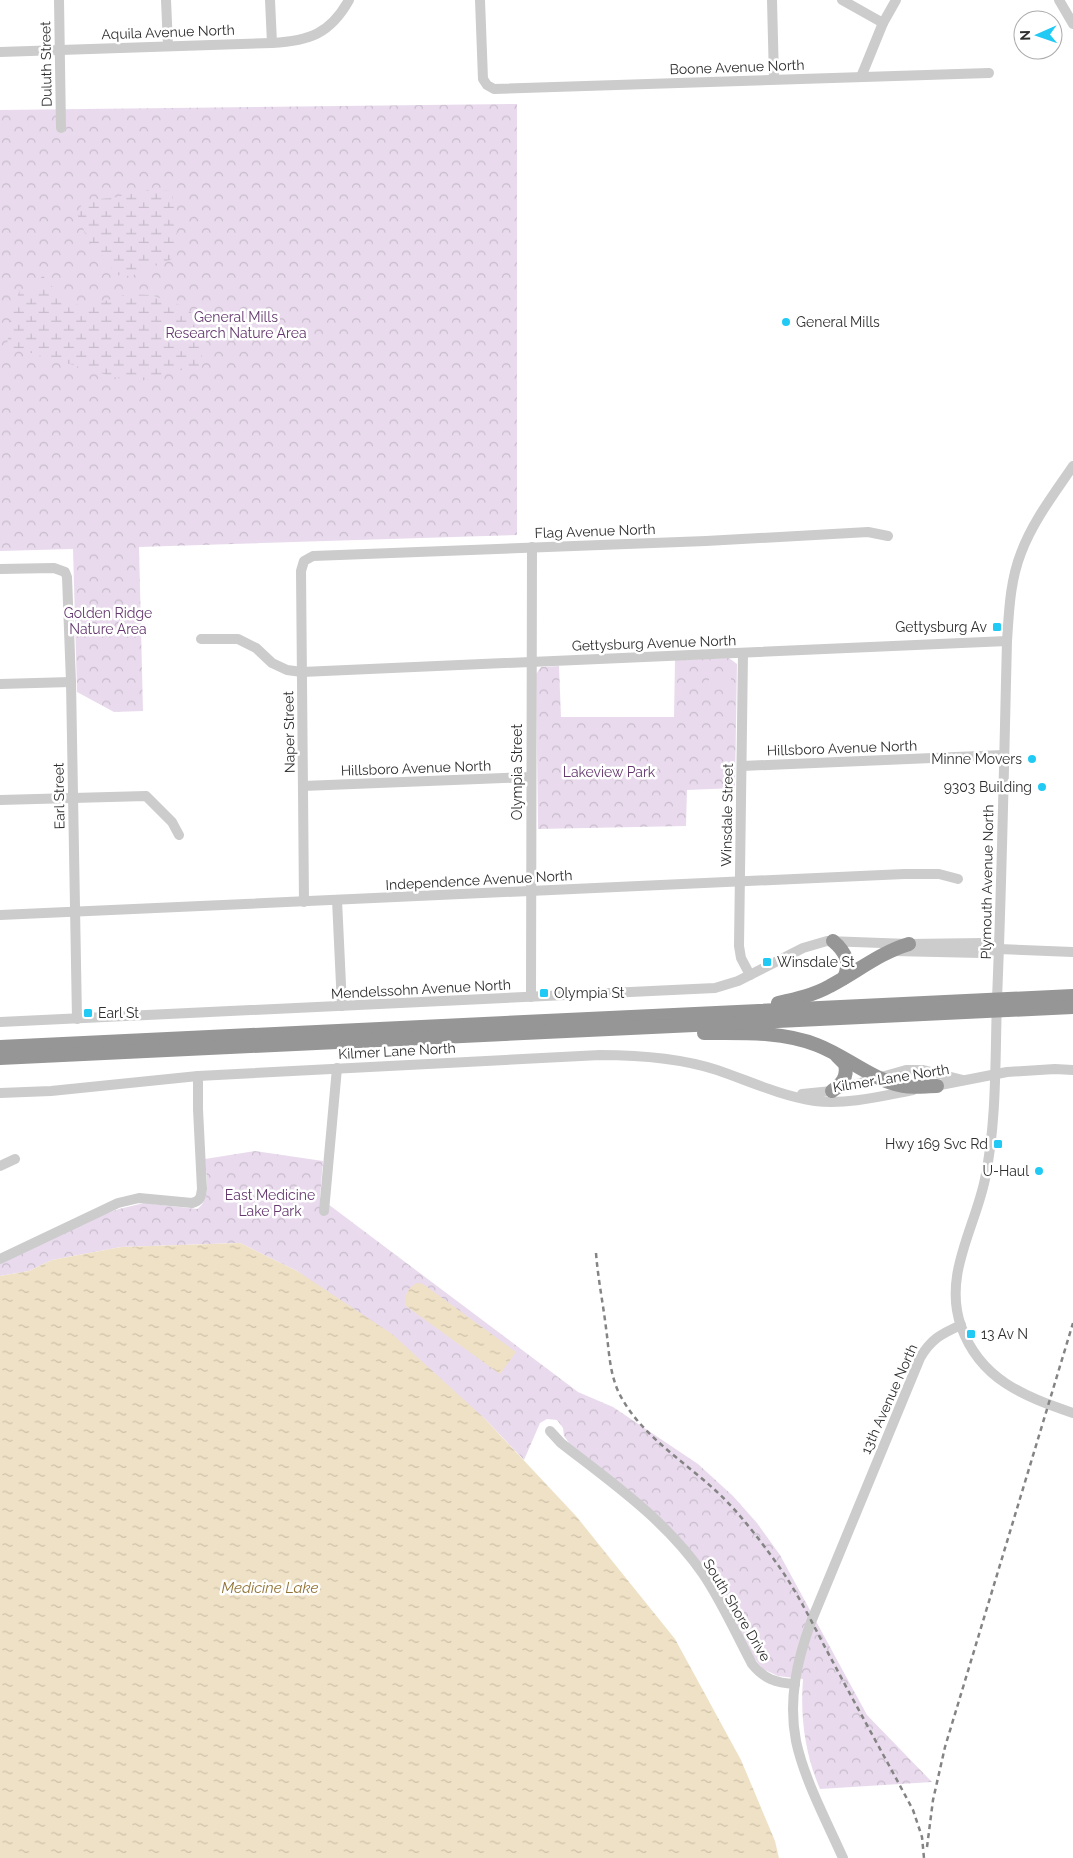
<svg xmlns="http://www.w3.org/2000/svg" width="1073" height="1858" font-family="Raleway,sans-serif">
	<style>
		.forest { fill: url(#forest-crowns) }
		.wetland { fill: url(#wetland-marsh) }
		.pitch { fill: #e9dbed }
		.water { fill: url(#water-ripples) }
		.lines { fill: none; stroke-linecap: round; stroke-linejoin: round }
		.minor { stroke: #ccc; stroke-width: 10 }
		.highway { stroke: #969696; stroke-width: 14 }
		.rail { stroke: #848484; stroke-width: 2.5; stroke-dasharray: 5 4; stroke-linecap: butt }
		.poi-dot { fill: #21caf5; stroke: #fff; stroke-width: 2 }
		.labels { text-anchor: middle; stroke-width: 5; stroke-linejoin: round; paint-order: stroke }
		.street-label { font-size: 14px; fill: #2f2f2f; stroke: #fff }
		.park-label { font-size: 14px; fill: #64386f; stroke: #fff }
		.poi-label { font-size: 14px; fill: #2f2f2f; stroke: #fff; text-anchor: start }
		.water-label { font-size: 15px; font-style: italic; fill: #917233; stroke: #fff }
	</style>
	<defs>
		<pattern id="forest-crowns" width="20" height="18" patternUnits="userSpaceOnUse" patternTransform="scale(1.25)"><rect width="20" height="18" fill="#e9dbed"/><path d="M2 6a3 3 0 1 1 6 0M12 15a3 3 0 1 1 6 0" fill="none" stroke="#c8bccc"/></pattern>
		<pattern id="wetland-marsh" width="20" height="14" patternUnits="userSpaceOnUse" patternTransform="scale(1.25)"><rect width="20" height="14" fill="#e9dbed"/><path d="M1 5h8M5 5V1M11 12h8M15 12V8" fill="none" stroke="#c8bccc"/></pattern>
		<pattern id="water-ripples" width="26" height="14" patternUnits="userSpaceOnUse" patternTransform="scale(1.25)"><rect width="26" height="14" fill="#efe1c5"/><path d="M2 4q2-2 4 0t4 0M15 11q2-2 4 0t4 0" fill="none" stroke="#cdc1aa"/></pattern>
	</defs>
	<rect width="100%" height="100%" fill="#fff"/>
	<g class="forest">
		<polygon points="517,104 517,535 139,547 143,711 114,712 77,692 73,549 0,551 0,110"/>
		<polygon points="729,658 737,664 735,788 687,790 686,826 538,829 536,674 541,667 559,666 561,717 674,717 675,660"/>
		<path d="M255,1151l68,10 -3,37 258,194 35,15 85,57 35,32 24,27 23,32 87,160 65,67 -112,7c-15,-35 -20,-72 -17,-110l-25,-3 -15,-7 -11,-13 -47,-86 -133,-123 -8,-11 -1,-8 -6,-8 -10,-1 -7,4 -16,37 -39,-41 -188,-148 -57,-28 -119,4 -69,13 -23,11 -29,5v-13l96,-46 23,-8 25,-6 53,6c15,-10 9,-34 8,-50z"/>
	</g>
	<g class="wetland">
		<path d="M149,190l22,1c5,21 10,48 1,68l-41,17 -16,-1 -10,-17 -16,-16 -12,-28 7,-14 28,-2z"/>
		<polygon points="42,275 57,292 83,308 127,294 151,295 186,307 209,332 199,366 160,375 135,383 7,346 10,320 20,289 38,289"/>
	</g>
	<polygon class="pitch" points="709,672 731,672 731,689 709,690"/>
	<g class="water">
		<polygon points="240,1243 297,1271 392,1334 485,1419 576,1516 675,1639 741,1760 775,1841 779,1858 0,1858 0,1276 29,1271 52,1260 121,1247"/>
		<path d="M417,1283l6,1 93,68 -16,22 -94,-68c-2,-10 1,-18 11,-23z"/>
	</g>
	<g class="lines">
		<g class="minor">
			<polyline points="59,0 61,128"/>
			<polyline points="166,0 168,46"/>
			<polyline points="270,0 272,43"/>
			<polyline points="480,0 483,79 487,85 494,89 989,73"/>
			<polyline points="772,0 774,79"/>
			<polyline points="842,0 883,23"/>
			<polyline points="1059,0 1073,24"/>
			<path d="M0,52l272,-9c37,-2 58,-9 77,-43"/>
			<polyline points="861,77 883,23 896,0"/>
			<path d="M1073,466c-19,28 -40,55 -52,87 -11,28 -12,58 -14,88 -3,119 -5,239 -10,358 -2,60 0,121 -12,180 -10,49 -42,96 -24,147 19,54 63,70 112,87"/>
			<polyline points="0,569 54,568 65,572 67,577 71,682 77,1019"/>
			<polyline points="201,639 238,639 256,648 272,663 287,670 302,672 1007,641"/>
			<polyline points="743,653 739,946 741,958 750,975"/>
			<polyline points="0,684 71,682"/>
			<polyline points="742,766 1003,755"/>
			<polyline points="303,786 531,777"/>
			<polyline points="0,800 146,796 172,822 179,835"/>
			<polyline points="337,900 342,1006"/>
			<polyline points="304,902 301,571 304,561 313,556 706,541 868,532 888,536"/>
			<polyline points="0,915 904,874 939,874 958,879"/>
			<polyline points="892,951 981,953 999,949 1073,952"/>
			<polyline points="531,997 532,547"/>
			<polyline points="0,1022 715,988 738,981 803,948 827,941 909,944 984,943 999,949"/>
			<polyline points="930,1087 1007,1072 1055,1069 1073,1070"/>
			<path d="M0,1093l51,-2 147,-15 402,-21c39,0 80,3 117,15 32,11 64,26 98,31 32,4 67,-5 98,-11"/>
			<polyline points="802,1094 832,1091 906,1070 923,1070 963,1080"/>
			<polyline points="0,1166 15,1159"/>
			<polyline points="324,1211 337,1068"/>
			<path d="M0,1259l118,-56 21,-5 53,5c9,-2 9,-7 10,-14l-4,-80v-33"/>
			<path d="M550,1431l11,12c50,39 105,77 142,131 19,28 33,60 49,90 12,15 24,19 43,20"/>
			<path d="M843,1858c-16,-36 -39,-79 -47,-117 -8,-41 1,-81 15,-119l109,-264c11,-19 21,-24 41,-33"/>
		</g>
		<g class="highway">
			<path d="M833,941c13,11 18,22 11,37"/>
			<path d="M778,1003c18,-4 36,-8 52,-17 27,-14 49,-33 79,-42"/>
			<path d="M704,1033c37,0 78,-2 113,12 29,11 55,35 86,41 11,2 23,0 34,0"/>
			<polyline points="0,1047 1073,996"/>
			<polyline points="0,1058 1073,1007"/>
			<path d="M832,1091c10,-7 16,-14 13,-27l-8,-8"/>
		</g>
		<g class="rail">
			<path d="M596,1253c2,26 7,50 10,75 3,21 3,42 12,63 20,42 63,68 97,99 24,22 44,49 63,75 22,31 38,66 56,99 26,49 53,97 79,146l9,27 2,21"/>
			<polyline points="927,1847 933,1800 945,1747 1073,1323"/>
		</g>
	</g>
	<g class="poi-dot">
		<circle cx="786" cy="322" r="5"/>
		<rect x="992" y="622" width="10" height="10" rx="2.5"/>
		<circle cx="1032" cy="759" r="5"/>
		<circle cx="1042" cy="787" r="5"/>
		<rect x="762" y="957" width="10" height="10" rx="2.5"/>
		<rect x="539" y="988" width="10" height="10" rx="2.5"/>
		<rect x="83" y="1008" width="10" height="10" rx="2.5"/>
		<rect x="993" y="1139" width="10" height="10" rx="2.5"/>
		<circle cx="1039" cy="1171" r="5"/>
		<rect x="966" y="1329" width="10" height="10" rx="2.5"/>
	</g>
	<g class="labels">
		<g class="street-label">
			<text transform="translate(168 32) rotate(-2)" y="5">Aquila Avenue North</text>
			<text transform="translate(46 64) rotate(-91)" y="5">Duluth Street</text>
			<text transform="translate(737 67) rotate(-2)" y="5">Boone Avenue North</text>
			<text transform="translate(595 531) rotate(-2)" y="5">Flag Avenue North</text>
			<text transform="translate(654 643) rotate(-2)" y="5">Gettysburg Avenue North</text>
			<text transform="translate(289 732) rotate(-91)" y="5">Naper Street</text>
			<text transform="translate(842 748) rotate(-2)" y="5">Hillsboro Avenue North</text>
			<text transform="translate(416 768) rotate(-2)" y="5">Hillsboro Avenue North</text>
			<text transform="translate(517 772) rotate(-90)" y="5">Olympia Street</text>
			<text transform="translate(59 796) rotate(-91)" y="5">Earl Street</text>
			<text transform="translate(727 815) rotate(-89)" y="5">Winsdale Street</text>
			<text transform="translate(479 880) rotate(-3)" y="5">Independence Avenue North</text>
			<text transform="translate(987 882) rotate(-89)" y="5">Plymouth Avenue North</text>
			<text transform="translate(421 989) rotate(-3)" y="5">Mendelssohn Avenue North</text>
			<text transform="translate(397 1051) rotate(-3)" y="5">Kilmer Lane North</text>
			<text transform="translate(891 1078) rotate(-9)" y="5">Kilmer Lane North</text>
			<text transform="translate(889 1399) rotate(-66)" y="5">13th Avenue North</text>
			<text transform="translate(737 1610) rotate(59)" y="5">South Shore Drive</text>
		</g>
		<g class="park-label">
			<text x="236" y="322">General Mills<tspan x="236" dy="16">Research Nature Area</tspan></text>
			<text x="108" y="618">Golden Ridge<tspan x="108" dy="16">Nature Area</tspan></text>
			<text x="609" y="777">Lakeview Park</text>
			<text x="270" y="1200">East Medicine<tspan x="270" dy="16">Lake Park</tspan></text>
		</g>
		<g class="poi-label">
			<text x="796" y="327">General Mills</text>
			<text x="987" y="632" text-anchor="end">Gettysburg Av</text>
			<text x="1022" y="764" text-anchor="end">Minne Movers</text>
			<text x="1032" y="792" text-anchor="end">9303 Building</text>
			<text x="777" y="967">Winsdale St</text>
			<text x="554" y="998">Olympia St</text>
			<text x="98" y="1018">Earl St</text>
			<text x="988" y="1149" text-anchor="end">Hwy 169 Svc Rd</text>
			<text x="1029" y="1176" text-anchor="end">U-Haul</text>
			<text x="981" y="1339">13 Av N</text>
		</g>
		<g class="water-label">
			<text x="270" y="1593">Medicine Lake</text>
		</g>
	</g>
	<g transform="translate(1038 35) rotate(268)"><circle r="24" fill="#ffffff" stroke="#acacac"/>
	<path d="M0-4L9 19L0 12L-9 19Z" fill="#21caf5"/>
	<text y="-8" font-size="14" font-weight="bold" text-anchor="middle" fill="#2f2f2f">N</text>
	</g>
</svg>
